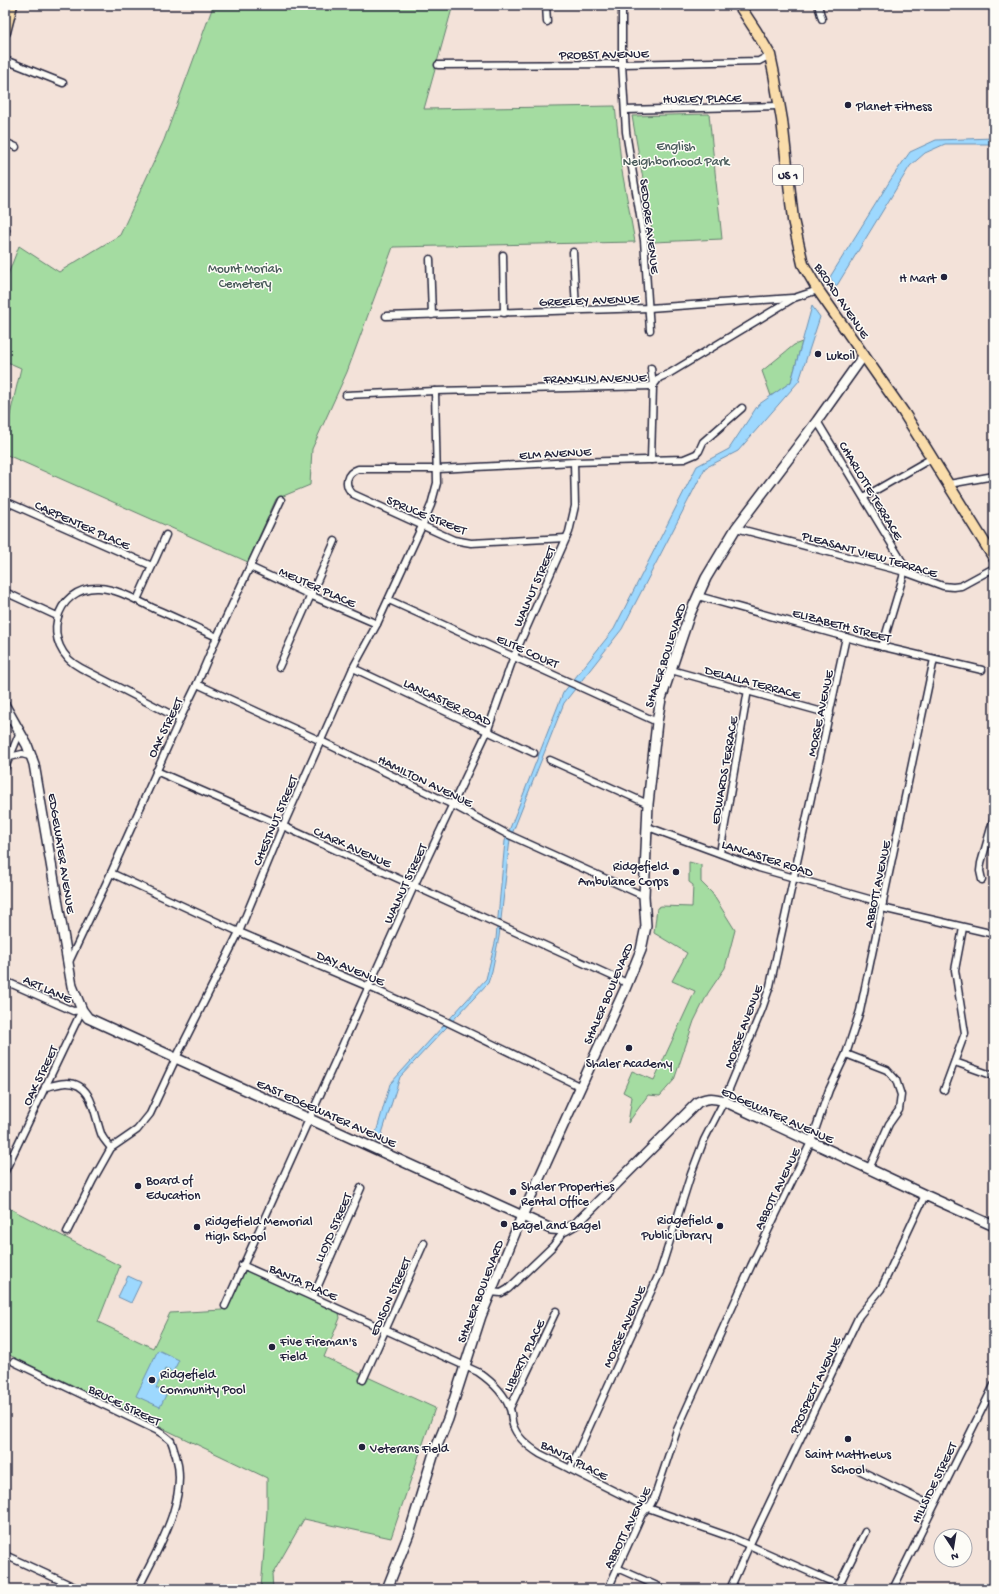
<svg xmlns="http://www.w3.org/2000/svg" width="999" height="1594" font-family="'Gochi Hand',sans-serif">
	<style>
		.green { fill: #a4dca1; stroke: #637f6e }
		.water { fill: #9dd8fe; stroke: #6c8fb0 }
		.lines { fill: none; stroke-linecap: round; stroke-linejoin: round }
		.street-casing { stroke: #22223b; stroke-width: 9 }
		.secondary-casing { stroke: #22223b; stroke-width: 12 }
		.primary-casing { stroke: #22223b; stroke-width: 13 }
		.street { stroke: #fdfcf7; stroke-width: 6 }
		.secondary { stroke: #fdfcf7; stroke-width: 9 }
		.primary { stroke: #faddab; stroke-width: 10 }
		.poi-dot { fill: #22223b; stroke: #fdfcf7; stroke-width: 1.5 }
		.labels { text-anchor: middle; stroke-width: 3; stroke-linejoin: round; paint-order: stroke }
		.shield { fill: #fdfcf7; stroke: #646373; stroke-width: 1 }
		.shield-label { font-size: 12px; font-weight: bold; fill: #22223b }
		.street-label { font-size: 13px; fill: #22223b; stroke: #fdfcf7 }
		.poi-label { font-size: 13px; fill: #22223b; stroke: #fdfcf7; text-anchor: start }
		.park-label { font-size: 13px; fill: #495a5a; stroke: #fdfcf7 }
	</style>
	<rect width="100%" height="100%" fill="#f3e2d9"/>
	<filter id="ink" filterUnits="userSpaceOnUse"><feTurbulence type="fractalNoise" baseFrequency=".025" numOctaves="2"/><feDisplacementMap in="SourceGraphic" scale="8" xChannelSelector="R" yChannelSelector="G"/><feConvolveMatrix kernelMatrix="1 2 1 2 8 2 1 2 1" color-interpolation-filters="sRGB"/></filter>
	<g filter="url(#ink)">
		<g class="green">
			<polygon points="211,5 453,5 424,109 615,106 622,171 635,242 393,247 347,372 312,449 310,485 276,499 248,562 5,454 5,436 21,368 5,361 5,282 19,246 59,272 120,235 164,140 212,9"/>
			<polygon points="709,114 722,239 654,242 632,116"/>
			<polygon points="802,342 791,382 771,396 762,371 794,345"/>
			<polygon points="689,862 701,865 701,882 712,893 735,930 725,968 708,993 694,1021 674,1080 660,1096 648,1095 628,1123 632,1097 623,1092 632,1071 654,1080 695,991 672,981 687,953 654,933 657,908 661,906 692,907 693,885 689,882"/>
			<polygon points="5,1206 120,1266 98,1322 153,1348 170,1313 222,1310 242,1265 338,1307 340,1318 324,1357 435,1408 391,1538 304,1519 272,1575 273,1589 261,1589 267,1512 267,1478 5,1353"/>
		</g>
		<g class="water">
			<polygon points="994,138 994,144 945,144 925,153 910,166 836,287 830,277 893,176 910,152 936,140"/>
			<polygon points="812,306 820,317 799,381 738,451 705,468 622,629 564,703 510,839 499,937 492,971 488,983 400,1077 379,1143 374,1140 390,1084 486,979 496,939 505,841 563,693 614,629 697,466 729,449 758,405 791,382"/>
			<polygon points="128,1276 141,1282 131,1303 118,1297"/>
			<polygon points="158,1350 179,1360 173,1372 165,1369 156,1388 167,1393 160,1407 136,1396"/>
		</g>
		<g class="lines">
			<g class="street-casing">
				<g id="street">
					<polyline points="546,5 547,22"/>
					<polyline points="622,5 622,64 626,132 644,240 650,330"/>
					<polyline points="818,5 822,19"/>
					<polyline points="5,60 63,83"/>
					<polyline points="438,65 622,64 759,61 770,55"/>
					<polyline points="625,110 780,106"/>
					<polyline points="5,142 16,147"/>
					<polyline points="5,230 6,230"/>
					<polyline points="573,252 576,310"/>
					<polyline points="503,255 504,313"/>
					<polyline points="430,259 432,315"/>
					<polyline points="386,316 649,308 792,298"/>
					<polyline points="651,368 653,386 651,460"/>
					<polyline points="346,395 435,391 653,386 659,378 670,373 794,298 818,290"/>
					<polyline points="817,421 903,563 904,568 903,577 882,647"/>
					<polyline points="949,484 994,476"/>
					<polyline points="864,497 932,458"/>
					<polyline points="5,501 152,566"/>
					<polyline points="736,528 905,572 943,586 953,587 961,586 994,568"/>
					<path d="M566,538l-95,5 -17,-3 -101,-46c-10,-9 -7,-21 5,-25h80l136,-7 110,-3 12,-5 3,-3 4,-9 39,-34"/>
					<polyline points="250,567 310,595 377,624"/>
					<polyline points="5,592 57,616"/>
					<polyline points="698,596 867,643 982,670"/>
					<polyline points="137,600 166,535"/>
					<polyline points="389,600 657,722"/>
					<polyline points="279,667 335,541"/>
					<polyline points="353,668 534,753"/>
					<polyline points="671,670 830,714"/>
					<polyline points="197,684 321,741 453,805 507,834 644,896"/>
					<path d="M180,719l-99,-51c-42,-22 -27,-82 18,-80 19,1 37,12 54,20 21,9 42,19 64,29"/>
					<polyline points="10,757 22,754 33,757"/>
					<polyline points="550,760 648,804"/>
					<polyline points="5,768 20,732"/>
					<polyline points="156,771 283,826 627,983"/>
					<polyline points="648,827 759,868 883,903"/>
					<polyline points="720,853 748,690"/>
					<polyline points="111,873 239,932 369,987 441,1019 581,1087"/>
					<polyline points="982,880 980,871 981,863 994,817"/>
					<polyline points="882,908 994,934"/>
					<polyline points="68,964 111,873 180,719 197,684 217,637 281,500"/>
					<polyline points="5,981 73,1011 82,1010 5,1171"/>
					<polyline points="846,1054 887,1070 896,1080 901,1095 899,1110 889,1124 869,1169"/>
					<polyline points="955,1062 994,1076"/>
					<path d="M45,1087c7,-1 15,-4 22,-4 27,0 27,34 35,53 2,4 6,8 9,12"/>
					<polyline points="944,1090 965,1033 955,970 963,928"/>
					<polyline points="67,1232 93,1180 111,1148 137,1130 150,1114 176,1058 239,932 283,826 353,668 377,624 422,526 431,505 437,483 435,391"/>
					<path d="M242,1265l236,107c13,9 27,22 32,37 2,5 1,11 3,16 4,13 16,22 27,29l108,54 85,30 115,51"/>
					<polyline points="490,1292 501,1293 508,1289 553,1246 565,1230"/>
					<polyline points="313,1297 361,1188"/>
					<polyline points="225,1306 414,886 487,732 514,656 569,532 575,506 574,462"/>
					<path d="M14,1362l142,68c5,3 11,7 15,11 2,4 3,10 5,15 13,44 -19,94 -38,133"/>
					<polyline points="363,1380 424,1243"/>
					<polyline points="510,1408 556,1311"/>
					<polyline points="570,1469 660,1272 691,1174 704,1140 724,1101 762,1009 770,986 846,637"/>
					<polyline points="859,1470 933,1506"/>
					<polyline points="5,1555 79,1589"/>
					<polyline points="617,1568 664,1589"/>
					<polyline points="839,1585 865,1532"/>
					<polyline points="608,1589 642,1514 651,1504 655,1496 677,1430 751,1266 811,1142 829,1090 846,1054 860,1011 934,659"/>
					<polyline points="730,1589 749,1546 859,1316 881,1289 925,1195"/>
					<polyline points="893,1589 994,1385"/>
				</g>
			</g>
			<g class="secondary-casing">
				<g id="secondary">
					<path d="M5,706l22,39 7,19 38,222 10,24 6,8 463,211 14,1 12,-7 121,-121c10,-5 16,-4 26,-1l201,94 69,31"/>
					<polyline points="387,1589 410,1531 434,1453 448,1419 481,1316 522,1216 625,989 641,950 646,926 644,896 648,804 657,722 661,699 689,616 706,578 736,528 817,421 864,355"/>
				</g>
			</g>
			<g class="primary-casing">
				<g id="primary">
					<polyline points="739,5 756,31 770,55 774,74 782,120 793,220 803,264 818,290 904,413 994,558"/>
					<polyline points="5,32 12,5"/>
				</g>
			</g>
			<use href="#street" class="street"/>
			<use href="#secondary" class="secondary"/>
			<use href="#primary" class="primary"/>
		</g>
	</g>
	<g class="poi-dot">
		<circle cx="848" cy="105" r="4"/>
		<circle cx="944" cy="277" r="4"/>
		<circle cx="818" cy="354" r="4"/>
		<circle cx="676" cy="872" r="4"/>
		<circle cx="629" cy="1048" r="4"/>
		<circle cx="138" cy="1186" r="4"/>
		<circle cx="513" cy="1192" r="4"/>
		<circle cx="504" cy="1224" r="4"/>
		<circle cx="720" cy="1226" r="4"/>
		<circle cx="197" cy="1227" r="4"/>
		<circle cx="272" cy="1347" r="4"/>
		<circle cx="152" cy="1380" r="4"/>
		<circle cx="848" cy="1439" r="4"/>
		<circle cx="362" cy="1447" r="4"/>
	</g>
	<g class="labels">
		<rect class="shield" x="773" y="165" width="30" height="20" rx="3"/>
		<g class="shield-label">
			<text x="788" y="179">US 1</text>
		</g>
		<g class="street-label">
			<text transform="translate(604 53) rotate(-1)" y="5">PROBST AVENUE</text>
			<text transform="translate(702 97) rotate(-1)" y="5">HURLEY PLACE</text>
			<text transform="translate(651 226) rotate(83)" y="5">SEDORE AVENUE</text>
			<text transform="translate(589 299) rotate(-2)" y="5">GREELEY AVENUE</text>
			<text transform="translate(843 300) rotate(56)" y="5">BROAD AVENUE</text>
			<text transform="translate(595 377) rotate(-1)" y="5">FRANKLIN AVENUE</text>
			<text transform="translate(555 452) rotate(-3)" y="5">ELM AVENUE</text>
			<text transform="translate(872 490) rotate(59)" y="5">CHARLOTTE TERRACE</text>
			<text transform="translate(427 514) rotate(22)" y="5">SPRUCE STREET</text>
			<text transform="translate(83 524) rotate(24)" y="5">CARPENTER PLACE</text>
			<text transform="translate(870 553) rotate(16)" y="5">PLEASANT VIEW TERRACE</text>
			<text transform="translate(318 586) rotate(24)" y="5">MEUTER PLACE</text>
			<text transform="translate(533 586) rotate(-66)" y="5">WALNUT STREET</text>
			<text transform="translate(842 624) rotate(15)" y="5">ELIZABETH STREET</text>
			<text transform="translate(528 650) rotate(24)" y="5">ELITE COURT</text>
			<text transform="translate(664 655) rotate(-72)" y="5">SHALER BOULEVARD</text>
			<text transform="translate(753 681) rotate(15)" y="5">DELALLA TERRACE</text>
			<text transform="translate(448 701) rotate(25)" y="5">LANCASTER ROAD</text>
			<text transform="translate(819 713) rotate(-78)" y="5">MORSE AVENUE</text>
			<text transform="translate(164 727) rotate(-64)" y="5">OAK STREET</text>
			<text transform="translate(723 770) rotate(-80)" y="5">EDWARDS TERRACE</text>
			<text transform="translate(426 780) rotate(26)" y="5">HAMILTON AVENUE</text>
			<text transform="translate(274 820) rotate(-67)" y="5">CHESTNUT STREET</text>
			<text transform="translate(353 846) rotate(24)" y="5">CLARK AVENUE</text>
			<text transform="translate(63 853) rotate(81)" y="5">EDGEWATER AVENUE</text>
			<text transform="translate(768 857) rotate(18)" y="5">LANCASTER ROAD</text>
			<text transform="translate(404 883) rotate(-65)" y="5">WALNUT STREET</text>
			<text transform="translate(876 884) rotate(-78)" y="5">ABBOTT AVENUE</text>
			<text transform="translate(351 967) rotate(23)" y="5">DAY AVENUE</text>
			<text transform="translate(48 988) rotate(24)" y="5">ART LANE</text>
			<text transform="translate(607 993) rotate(-67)" y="5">SHALER BOULEVARD</text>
			<text transform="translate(742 1026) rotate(-69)" y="5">MORSE AVENUE</text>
			<text transform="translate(39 1075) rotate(-64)" y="5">OAK STREET</text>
			<text transform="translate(327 1112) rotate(24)" y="5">EAST EDGEWATER AVENUE</text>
			<text transform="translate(778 1114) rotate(24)" y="5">EDGEWATER AVENUE</text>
			<text transform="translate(776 1188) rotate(-64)" y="5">ABBOTT AVENUE</text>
			<text transform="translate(332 1227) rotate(-66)" y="5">LLOYD STREET</text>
			<text transform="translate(304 1281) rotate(24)" y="5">BANTA PLACE</text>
			<text transform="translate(479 1291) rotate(-69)" y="5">SHALER BOULEVARD</text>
			<text transform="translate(389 1296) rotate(-66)" y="5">EDISON STREET</text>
			<text transform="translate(623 1326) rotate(-66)" y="5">MORSE AVENUE</text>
			<text transform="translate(523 1355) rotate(-64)" y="5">LIBERTY PLACE</text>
			<text transform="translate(814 1385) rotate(-65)" y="5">PROSPECT AVENUE</text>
			<text transform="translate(125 1404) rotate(26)" y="5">BRUCE STREET</text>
			<text transform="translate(575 1459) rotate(27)" y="5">BANTA PLACE</text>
			<text transform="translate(933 1482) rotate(-64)" y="5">HILLSIDE STREET</text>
			<text transform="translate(626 1527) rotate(-63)" y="5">ABBOTT AVENUE</text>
		</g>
		<g class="poi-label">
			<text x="856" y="110">Planet Fitness</text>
			<text x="936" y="282" text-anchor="end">H Mart</text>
			<text x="826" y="359">Lukoil</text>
			<text x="668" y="870" text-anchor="end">Ridgefield<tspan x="668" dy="15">Ambulance Corps</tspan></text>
			<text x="629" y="1067" text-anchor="middle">Shaler Academy</text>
			<text x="146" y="1184">Board of<tspan x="146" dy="15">Education</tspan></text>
			<text x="521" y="1190">Shaler Properties<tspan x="521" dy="15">Rental Office</tspan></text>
			<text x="712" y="1224" text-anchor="end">Ridgefield<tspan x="712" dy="15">Public Library</tspan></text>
			<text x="205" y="1225">Ridgefield Memorial<tspan x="205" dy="15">High School</tspan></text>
			<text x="512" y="1229">Bagel and Bagel</text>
			<text x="280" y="1345">Five Fireman's<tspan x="280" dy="15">Field</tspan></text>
			<text x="160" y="1378">Ridgefield<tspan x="160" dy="15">Community Pool</tspan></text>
			<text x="370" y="1452">Veterans Field</text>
			<text x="848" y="1458" text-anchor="middle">Saint Matthews<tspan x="848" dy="15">School</tspan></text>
		</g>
		<g class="park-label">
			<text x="676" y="150">English<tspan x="676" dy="15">Neighborhood Park</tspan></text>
			<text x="245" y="272">Mount Moriah<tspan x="245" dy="15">Cemetery</tspan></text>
		</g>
	</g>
	<rect width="999" height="1594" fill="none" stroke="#fdfcf7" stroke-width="20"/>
	<rect x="10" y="10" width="979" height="1574" fill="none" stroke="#22223b" stroke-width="1.5" filter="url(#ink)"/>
	<g transform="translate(953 1548) rotate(168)"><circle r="19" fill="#fdfcf7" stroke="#a5a5ac"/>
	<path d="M0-3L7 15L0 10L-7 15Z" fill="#22223b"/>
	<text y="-6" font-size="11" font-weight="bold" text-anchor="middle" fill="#22223b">N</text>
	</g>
</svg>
